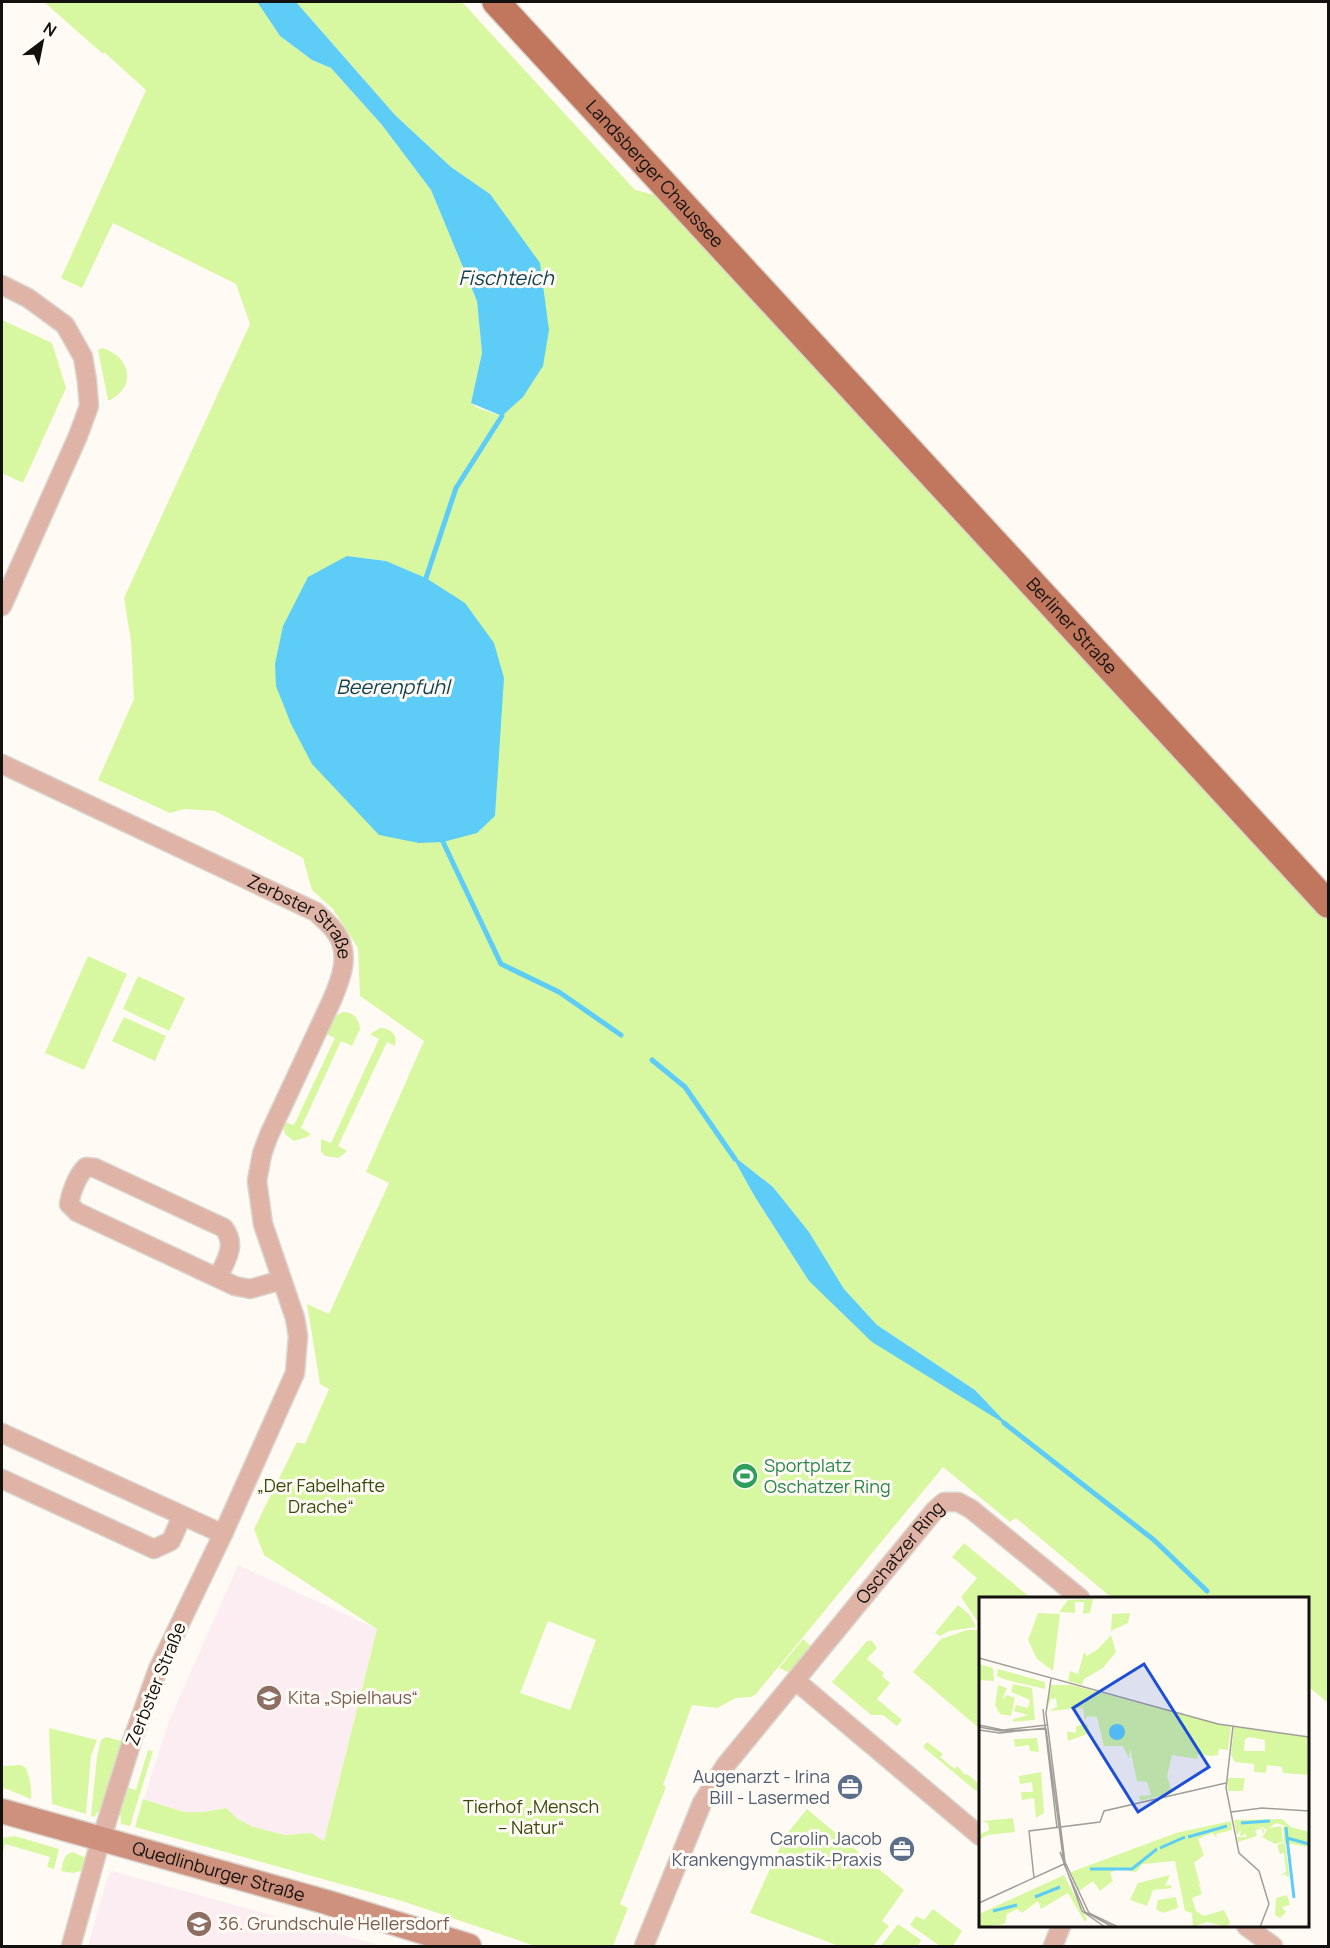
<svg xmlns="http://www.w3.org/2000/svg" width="1330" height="1948" font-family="Manrope,sans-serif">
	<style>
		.education { fill: #fcedf2 }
		.green { fill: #d7f8a1; fill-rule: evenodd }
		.water { fill: #5dccf7 }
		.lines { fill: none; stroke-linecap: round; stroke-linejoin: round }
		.stream { stroke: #5dccf7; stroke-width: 5 }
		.street-casing { stroke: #d9d6cf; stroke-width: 21 }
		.secondary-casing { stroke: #d9d6cf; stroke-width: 27 }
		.primary-casing { stroke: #d9d6cf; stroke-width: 30 }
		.street { stroke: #dfb4a6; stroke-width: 18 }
		.secondary { stroke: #ce917d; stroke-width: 24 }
		.primary { stroke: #c0775e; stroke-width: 27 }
		.labels { text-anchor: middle; stroke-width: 6; stroke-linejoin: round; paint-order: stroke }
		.street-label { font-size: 18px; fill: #13110d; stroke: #fffbf4 }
		.leisure-label { font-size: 18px; fill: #27864d; stroke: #fffbf4; text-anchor: start }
		.park-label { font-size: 18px; fill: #384b0c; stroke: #fffbf4 }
		.education-label { font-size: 18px; fill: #785e54; stroke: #fffbf4; text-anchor: start }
		.service-label { font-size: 18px; fill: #4e5e75; stroke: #fffbf4; text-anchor: end }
		.water-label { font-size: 20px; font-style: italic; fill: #114254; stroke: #fffbf4 }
		.inset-river { fill: none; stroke: #5dccf7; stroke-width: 3 }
		.inset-road { fill: none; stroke: #a19d98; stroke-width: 1.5 }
		.view { fill: #1d4ed8; fill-opacity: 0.15; stroke: #1d4ed8; stroke-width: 3 }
		.inset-edge { fill: none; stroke: #13110d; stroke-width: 3 }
	</style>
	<rect width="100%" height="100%" fill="#fffbf4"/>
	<g class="education">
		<polygon points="238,1565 377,1629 324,1841 311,1833 285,1835 253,1827 238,1819 226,1808 203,1812 184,1812 144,1799 168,1723"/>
		<polygon points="112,1871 382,1946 384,1946 88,1946 107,1879"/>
	</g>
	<g class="green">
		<path d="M44,2h214l22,34 32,24 19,8 51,57 49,65 46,111 5,52 -11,50 7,5 23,8 -11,-222 -39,-27 -56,-52 -99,-113h166l173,188 20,5 113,115 560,609v784l-20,-17v-88h-196l-96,-80 -6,4 -67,-55 -187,227 -5,3 -15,1 -19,10 -25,-3 -29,80 3,2 -46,117 8,4 -15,38h-78l-133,-45 -267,-74 8,-28 41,13h19l23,-4 12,11 15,8 32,8 26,-2 13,8 53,-212 -113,-74 -10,-26 43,-87 8,2 24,-55 -9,-5 -13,-80 22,10 60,-131 -23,-11 58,-131 -64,-45 -2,-48 -25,-39 -21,-19 -9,-32 -88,-47 -30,-2 -15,4 -72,-33 36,-81 -3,-58 -7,-43 126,-274 -14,-40 -123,-61 -31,65 -21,-10 85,-188 -42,-38 -1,2zM347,556l39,5 40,17 72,179 -3,59 -18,17 -81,4 -17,-2zM732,1155l41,32 36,45 35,57 33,36 98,65 33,35 -199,-144 -54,-84zM548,1621l48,19 -26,70 -50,-17z"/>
		<polygon points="2,320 52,343 66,388 23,483 2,473"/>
		<path d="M102,348c27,7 36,38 8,52h-2l-10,-50z"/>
		<polygon points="88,956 127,974 84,1070 45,1053"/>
		<polygon points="138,976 185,998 169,1031 123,1009"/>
		<path d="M343,1012c11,0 16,7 17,17l-8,17 -11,-5 -40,87 10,6 -4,3 -13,4 -9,-7 -2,-7 2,-5 9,3 41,-87 -9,-4 7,-17z"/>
		<polygon points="124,1017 166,1036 155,1061 112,1041"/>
		<path d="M380,1028c11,0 18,7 15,18l-8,-4 -49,104 9,5 -8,7 -14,-2 -4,-5v-12l10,4 48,-104 -9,-5z"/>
		<polygon points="964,1543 1031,1598 980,1598 980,1625 961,1597 977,1578 952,1557"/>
		<polygon points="958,1605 969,1614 976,1627 949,1631 940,1636 935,1633"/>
		<polygon points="967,1630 980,1630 980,1729 913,1672 941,1639"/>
		<polygon points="803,1639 811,1646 790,1673 779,1668"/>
		<polygon points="867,1641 872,1641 877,1648 867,1659 884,1673 882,1676 890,1683 877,1699 902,1720 897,1726 883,1715 871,1715 832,1682"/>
		<polygon points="49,1728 97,1740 91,1756 86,1814 52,1804"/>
		<polygon points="106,1737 122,1741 104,1804 94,1817 91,1816 97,1757 101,1740"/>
		<polygon points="927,1742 943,1754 940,1757 955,1769 957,1766 965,1775 967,1774 979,1784 980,1783 980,1791 975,1790 923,1747"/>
		<polygon points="148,1750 153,1751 130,1826 121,1824 120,1811 126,1787 136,1790"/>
		<path d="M21,1765l5,3c4,11 6,20 5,31l-29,-12v-21z"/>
		<polygon points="807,1809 904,1890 882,1921 889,1926 873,1946 839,1946 750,1913 785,1836"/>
		<polygon points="15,1836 59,1849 54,1869 47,1867 50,1857 5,1844 2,1855 2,1838"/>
		<path d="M72,1852l15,6 -2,12 -12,3 -12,-2c2,-8 2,-16 11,-19z"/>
		<polygon points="933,1909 962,1931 953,1946 940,1946 910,1925 916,1916 924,1920"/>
		<polygon points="898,1924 921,1940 918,1946 881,1946"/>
	</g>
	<g class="water">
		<polygon points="258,3 296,2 395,115 451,167 490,194 540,263 549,330 543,366 523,397 502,416 471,403 482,353 477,301 431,190 382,125 331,68 312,60 280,36"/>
		<polygon points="347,556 386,561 426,578 465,603 494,643 504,678 495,816 477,833 443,842 419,843 379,835 312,764 291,724 276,686 275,664 283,626 308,577"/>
		<polygon points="731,1154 773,1187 809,1232 844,1289 877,1325 975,1390 1010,1427 872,1342 809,1281 755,1197"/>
	</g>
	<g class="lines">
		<g class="stream">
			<polyline points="426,578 456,488 502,416"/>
			<polyline points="443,842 501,964 559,992 621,1035"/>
			<polyline points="652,1060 685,1087 735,1159"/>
			<polyline points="1004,1423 1154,1540 1207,1591"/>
		</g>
		<g class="street-casing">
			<g id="street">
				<polyline points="2,285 28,298 65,325 83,357 87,381 89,406 78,436 2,606"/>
				<path id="s1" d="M2,764l314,148c7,7 15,13 20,21 15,21 5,46 -4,67l-63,135 -7,19 -5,27 6,43 32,94 3,18 -3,37 -72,161 -65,135 -26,72 -36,115 -25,90"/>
				<path d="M218,1278c8,-19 19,-32 6,-50l-129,-60 -9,-1c-9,9 -15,25 -17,37l8,8 158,74 15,3 32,-9"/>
				<polyline points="2,1433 223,1534"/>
				<polyline points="2,1479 154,1549 171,1541 182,1516"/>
				<polyline points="796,1681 980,1836"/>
				<polyline points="1246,1926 1273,1946"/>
				<path id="s2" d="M644,1946l58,-143 23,-37 210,-256 9,-8h14l13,7 109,89"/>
				<polyline points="1053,1946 1061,1926"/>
			</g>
		</g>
		<g class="secondary-casing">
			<g id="secondary">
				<path id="s3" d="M2,1811l324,91 143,44"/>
			</g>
		</g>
		<g class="primary-casing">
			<g id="primary">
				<path id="s4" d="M496,2l832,902"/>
			</g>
		</g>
		<use href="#street" class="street"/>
		<use href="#secondary" class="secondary"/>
		<use href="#primary" class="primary"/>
	</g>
	<defs>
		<g id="stadium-disc" transform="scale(1.35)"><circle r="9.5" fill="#2e9e5b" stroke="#fffbf4"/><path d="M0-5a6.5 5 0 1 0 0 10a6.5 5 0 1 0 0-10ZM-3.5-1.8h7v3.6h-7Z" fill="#fff"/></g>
		<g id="school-disc" transform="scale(1.35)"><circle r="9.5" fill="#8d6e63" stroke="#fffbf4"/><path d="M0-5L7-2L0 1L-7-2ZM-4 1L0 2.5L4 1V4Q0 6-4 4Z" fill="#fff"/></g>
		<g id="office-disc" transform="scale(1.35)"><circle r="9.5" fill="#5c6f8a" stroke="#fffbf4"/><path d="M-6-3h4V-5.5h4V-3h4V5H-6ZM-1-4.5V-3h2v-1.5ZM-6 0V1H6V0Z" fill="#fff"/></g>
	</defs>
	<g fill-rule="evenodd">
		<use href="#stadium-disc" x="745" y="1476"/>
		<use href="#school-disc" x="269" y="1698"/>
		<use href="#office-disc" x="850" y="1787"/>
		<use href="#office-disc" x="902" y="1849"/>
		<use href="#school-disc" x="199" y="1924"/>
	</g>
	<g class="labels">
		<g class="street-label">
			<text dy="6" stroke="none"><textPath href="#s4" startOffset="234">Landsberger Chaussee</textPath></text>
			<text dy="6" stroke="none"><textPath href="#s4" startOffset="849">Berliner Straße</textPath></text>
			<text dy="6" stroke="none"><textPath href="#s1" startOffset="338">Zerbster Straße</textPath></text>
			<text dy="6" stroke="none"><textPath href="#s2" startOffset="474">Oschatzer Ring</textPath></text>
			<text transform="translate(156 1684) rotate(-68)" y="6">Zerbster Straße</text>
			<text dy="6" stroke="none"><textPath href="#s3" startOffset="225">Quedlinburger Straße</textPath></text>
		</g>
		<g class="leisure-label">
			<text x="764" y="1472">Sportplatz<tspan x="764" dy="21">Oschatzer Ring</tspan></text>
		</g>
		<g class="park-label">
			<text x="321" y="1492">„Der Fabelhafte<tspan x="321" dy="21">Drache“</tspan></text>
			<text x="531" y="1813">Tierhof „Mensch<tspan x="531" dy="21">– Natur“</tspan></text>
		</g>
		<g class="education-label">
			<text x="288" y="1704">Kita „Spielhaus“</text>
			<text x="218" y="1930">36. Grundschule Hellersdorf</text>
		</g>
		<g class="service-label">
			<text x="830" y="1783">Augenarzt - Irina<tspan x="830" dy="21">Bill - Lasermed</tspan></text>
			<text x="882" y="1845">Carolin Jacob<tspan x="882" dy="21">Krankengymnastik-Praxis</tspan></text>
		</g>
		<g class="water-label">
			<text x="506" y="285">Fischteich</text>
			<text x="393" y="694">Beerenpfuhl</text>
		</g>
	</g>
	<g transform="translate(979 1597)">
		<rect width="330" height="330" fill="#fffbf4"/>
		<path d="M114,2l-3,14 -7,1 1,-12h-9v11l-16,-1 9,-12zM59,16l22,1 -7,57 -16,-12 -9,-19zM151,16l-2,10 -17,8 1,-17zM132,38l5,17 -13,16 -19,11 -2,6 -14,-4 2,-10 8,3 6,-22 3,4 11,-7zM0,67l14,4 1,13 -15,-1zM19,72l47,13v7l-39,-9 -9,-4zM34,87l19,4 3,32 -22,2v-3l15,-4 -14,-4 2,-6 12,3 2,-8 -19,-8zM19,88l9,3 -5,12 5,-5 8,3 -4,18 -11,-2 -5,-9zM72,88h20l160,42 -3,23 -9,-1 -1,6 -7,1 -13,-2 -1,5 -25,-4 -5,21 5,17 -32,8 -1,-5 12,-1 -4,-13 -10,-1 -7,-32 -1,10 -6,-13h-19l-7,-29 -10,-1 -2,5 -2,-13 -35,3 9,-4 -1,-9 -5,1 -4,10zM108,127l3,9 -22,8 -1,-10 9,2v-7zM255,130l75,10v38l-26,-2 -1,-6 -15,-2 -1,8 -12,-1v-8l-19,-2 -4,-7zM270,140l16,3v11h-21l1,-12zM58,141l2,14 -9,-1 -1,-6 -14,2 -1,-8zM62,175l3,41 -8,5 -2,-20 -12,2 -1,-8h12l-1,-10 -12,2 -1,-8zM248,181h18l-2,13h-15zM34,221l2,14 -28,3 -8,5v-5l10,-5 -1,-7 -6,-2zM303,222l9,8 18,5v15l-24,-4 4,30v4h-2l-1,-3 -7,2 7,-4 -2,-19 -4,1 -3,-9 7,-2 -1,-16 3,-1 -10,-3 -10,7 -2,-3 -9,1h8l2,3 -3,3 1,-5h-4l-4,2 2,5 -19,6 -1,-5h10l-2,-4 -1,2 -4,1 1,-7 -4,6 -3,-15zM252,224l1,9 -16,4 1,4 -5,-5 -14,6 6,16 -10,8 8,28 -5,-12 5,15 -10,4 4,13 8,5 20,-6 6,12 -3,5 -20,-5 -14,5 -1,-14 -7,-2 -10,-50 -32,3 -7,8 -18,-3 -8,4 3,8 -13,10 -7,-10 -14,10 -8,-19 105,-39zM302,229l2,16 -8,2 -13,-7 7,-9zM85,278l23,44 -2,3 -17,-29 -27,16 -3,-8 -16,12 -5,-4 -10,5 -2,10 -26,3v-13zM191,278l-5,11 6,-1 1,3 -19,2 -6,16 -17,-6 8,-17zM308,298l3,10 -8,2 4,5 -6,6 -5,-3 1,-17zM197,300l2,11 -15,5 -7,-4 2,-9z" fill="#d7f8a1" fill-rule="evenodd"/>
		<path d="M130 135a8 8 0 1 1 16 0a8 8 0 1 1-16 0Z" fill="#5dccf7"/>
		<path class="inset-river" d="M262,226l29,-2M307,230l1,11 22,6M209,240l39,-11M308,241l7,60M181,251l25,-11M111,272h42l25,-20M56,300l25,-10M14,314l24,-6"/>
		<path class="inset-road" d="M0,61l239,66 91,13M72,82l-5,34 19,149 24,51 29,14M64,112l14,119M0,128l24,5 44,-5M254,129l-7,62 13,65 20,18 10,33 -9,23M0,130l22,4 45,-2 18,135 21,48 28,15M0,133l21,3 46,-5M252,215l31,-4 47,3M81,255l22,59 23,16M55,281l-5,-47 71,-9 4,-11 122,-28M0,306l85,-39"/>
		<path class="view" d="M165,67l65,103 -71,45 -65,-104z"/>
		<rect width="330" height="330" class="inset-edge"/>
	</g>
	<rect width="1330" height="1948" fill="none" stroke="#13110d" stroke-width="6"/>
	<g transform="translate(42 42) rotate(32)" stroke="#fffbf4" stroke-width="4.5" paint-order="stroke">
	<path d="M0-4.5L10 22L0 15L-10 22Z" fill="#13110d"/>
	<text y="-9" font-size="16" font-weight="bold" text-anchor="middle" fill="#13110d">N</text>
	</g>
</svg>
